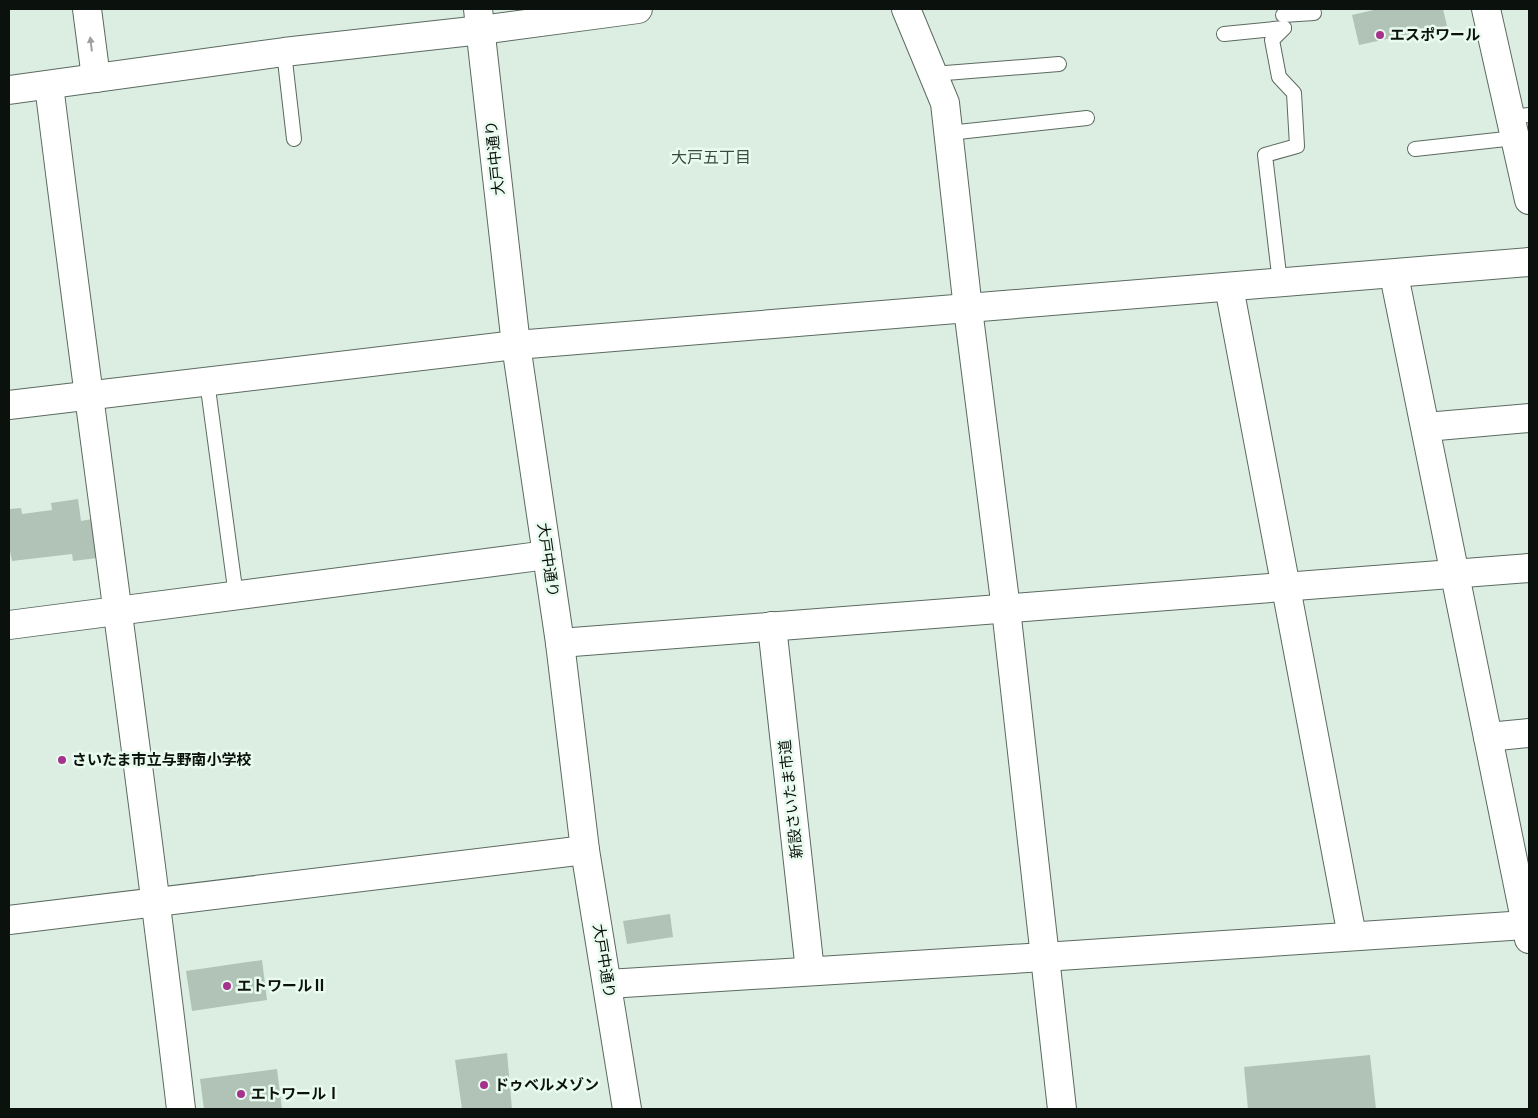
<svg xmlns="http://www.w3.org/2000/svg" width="1538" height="1118" font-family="'Golos Text','Noto Sans JP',sans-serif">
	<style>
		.building { fill: #b1c2b7 }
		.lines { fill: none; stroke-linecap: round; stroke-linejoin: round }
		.service-casing { stroke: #5b6a60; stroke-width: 16 }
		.minor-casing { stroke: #5b6a60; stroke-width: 30 }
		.service { stroke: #fff; stroke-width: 14 }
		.minor { stroke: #fff; stroke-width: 28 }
		.oneway { fill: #9da09e }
		.poi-dot { fill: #a5338e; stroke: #e9fbef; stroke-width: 2 }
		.labels { text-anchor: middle; stroke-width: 5; stroke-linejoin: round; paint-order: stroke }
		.poi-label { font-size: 15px; font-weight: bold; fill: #0b110d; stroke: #e9fbef; text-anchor: start }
		.street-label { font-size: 15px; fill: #0b110d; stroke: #e9fbef }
		.neighbourhood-label { font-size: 16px; fill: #3c4b41; stroke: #e9fbef }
	</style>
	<rect width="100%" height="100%" fill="#dceee2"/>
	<g class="building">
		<polygon points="1378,9 1443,9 1447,26 1359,45 1352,15"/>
		<polygon points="78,499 81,521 92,519 97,558 73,561 72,554 12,561 9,546 9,509 21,508 22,514 52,510 51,503"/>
		<polygon points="670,914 673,937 627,944 623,921"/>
		<polygon points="262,960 267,1000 192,1011 186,971"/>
		<polygon points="507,1053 512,1109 462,1109 455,1060"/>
		<polygon points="1370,1055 1376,1109 1248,1109 1244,1067"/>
		<polygon points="277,1069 282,1109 204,1109 200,1079"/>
	</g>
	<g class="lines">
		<g class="service-casing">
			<g id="service">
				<polyline points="1283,15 1314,13"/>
				<polyline points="1224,34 1284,28"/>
				<polyline points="284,52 294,139"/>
				<polyline points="933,74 1059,64"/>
				<polyline points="1511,117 1529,115"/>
				<polyline points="949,133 1087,118"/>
				<polyline points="1415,149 1515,138"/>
				<polyline points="1280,283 1265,155 1297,146 1294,93 1279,77 1272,40 1284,28"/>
				<polyline points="207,381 236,596"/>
			</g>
		</g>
		<g class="minor-casing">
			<g id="minor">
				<polyline points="87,9 96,78"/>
				<polyline points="478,9 516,345 560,643 585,850 627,1109"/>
				<polyline points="906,9 945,103 968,309 1006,609 1062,1109"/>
				<polyline points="1486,9 1529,200"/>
				<path d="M49,85c42,342 92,682 132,1024"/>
				<polyline points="9,90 284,52 481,30 638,9"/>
				<polyline points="1394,275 1529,939"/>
				<polyline points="1229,287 1352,936"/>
				<polyline points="9,405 516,345 1529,262"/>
				<polyline points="1426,427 1529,418"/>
				<polyline points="9,625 547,555"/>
				<polyline points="772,626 810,971"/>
				<polyline points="560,643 1529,568"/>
				<polyline points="1488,737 1529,733"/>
				<polyline points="9,920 585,850"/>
				<polyline points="608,984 1044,957 1526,925"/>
			</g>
		</g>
		<use href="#service" class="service"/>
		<use href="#minor" class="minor"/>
	</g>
	<defs><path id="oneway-solid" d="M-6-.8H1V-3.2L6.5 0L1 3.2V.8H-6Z" transform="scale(1.25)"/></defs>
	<use class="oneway" href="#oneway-solid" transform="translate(91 44) rotate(-97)"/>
	<g class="poi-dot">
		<circle cx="1380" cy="35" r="5"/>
		<circle cx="62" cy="760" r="5"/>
		<circle cx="227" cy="986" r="5"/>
		<circle cx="484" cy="1085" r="5"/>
		<circle cx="241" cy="1094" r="5"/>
	</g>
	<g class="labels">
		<g class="poi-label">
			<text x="1390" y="40">エスポワール</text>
			<text x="72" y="765">さいたま市立与野南小学校</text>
			<text x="237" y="991">エトワールⅡ</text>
			<text x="494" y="1090">ドゥベルメゾン</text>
			<text x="251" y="1099">エトワールⅠ</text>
		</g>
		<g class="street-label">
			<text transform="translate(495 158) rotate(-96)" y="5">大戸中通り</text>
			<text transform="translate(548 560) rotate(82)" y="5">大戸中通り</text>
			<text transform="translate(791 799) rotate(-96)" y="5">新設さいたま市道</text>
			<text transform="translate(604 961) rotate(81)" y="5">大戸中通り</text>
		</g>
		<g class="neighbourhood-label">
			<text x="711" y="163">大戸五丁目</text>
		</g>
	</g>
	<rect width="1538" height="1118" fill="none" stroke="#0b110d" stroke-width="20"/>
</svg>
